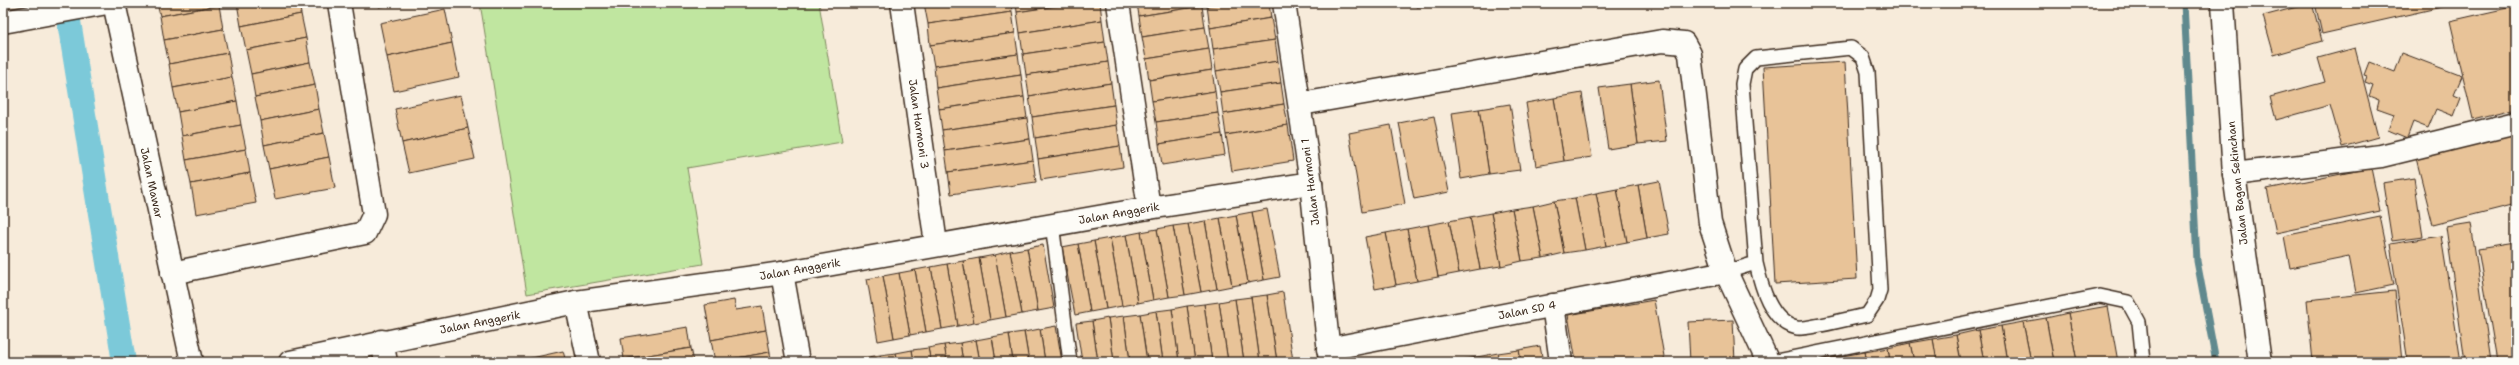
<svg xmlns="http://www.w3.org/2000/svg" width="2519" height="365" font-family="'Shantell Sans',sans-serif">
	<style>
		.green { fill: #c0e6a0; stroke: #7e885f }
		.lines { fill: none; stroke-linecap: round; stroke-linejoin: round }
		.stream { stroke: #61898e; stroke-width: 7 }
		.canal { stroke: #7bc9d9; stroke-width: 24 }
		.building { fill: #e8c398; stroke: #3b2a1e }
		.lane-casing { stroke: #3b2a1e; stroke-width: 16 }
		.street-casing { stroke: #3b2a1e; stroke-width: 25 }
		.lane { stroke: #fdfcf7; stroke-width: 13 }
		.street { stroke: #fdfcf7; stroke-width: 22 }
		.labels { text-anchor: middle; stroke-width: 3.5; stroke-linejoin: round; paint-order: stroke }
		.street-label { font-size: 11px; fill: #3b2a1e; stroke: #fdfcf7 }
	</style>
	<rect width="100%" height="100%" fill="#f7ebda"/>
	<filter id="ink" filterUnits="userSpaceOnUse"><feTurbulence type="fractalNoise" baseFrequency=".025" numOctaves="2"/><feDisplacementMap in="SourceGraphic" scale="8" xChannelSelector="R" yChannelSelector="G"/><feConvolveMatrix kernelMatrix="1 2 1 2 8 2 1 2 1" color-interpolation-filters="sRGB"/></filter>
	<g filter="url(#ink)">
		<polygon class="green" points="480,3 819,3 842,142 687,168 703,264 527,294"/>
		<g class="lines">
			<polyline class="stream" points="2184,3 2197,261 2216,362"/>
			<polyline class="canal" points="66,3 124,362"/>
		</g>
		<g class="building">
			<polygon points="157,3 219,3 219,5 160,16"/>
			<polygon points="237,3 299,3 301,14 241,26"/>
			<polygon points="379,3 397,3 379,7"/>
			<polygon points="924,3 1011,3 1012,12 928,24"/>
			<polygon points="1016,3 1076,3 1017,12"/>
			<polygon points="1076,3 1100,3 1102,20 1020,33 1017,12"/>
			<polygon points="1137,3 1202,3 1202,6 1139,16"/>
			<polygon points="1206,3 1228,3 1207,6"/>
			<polygon points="1228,3 1269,3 1271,18 1210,28 1207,6"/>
			<polygon points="1417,3 1455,3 1417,7"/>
			<polygon points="2312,3 2322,41 2274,55 2263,16"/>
			<polygon points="2315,3 2446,3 2446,6 2322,34"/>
			<polygon points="219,5 223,29 164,40 160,16"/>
			<polygon points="1202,6 1205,27 1142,37 1139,16"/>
			<polygon points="2516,6 2516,108 2473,119 2450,21"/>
			<polygon points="445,9 452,43 387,57 380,23"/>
			<polygon points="1012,12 1015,33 930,45 928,24"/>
			<polygon points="301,14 306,38 246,50 241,26"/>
			<polygon points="1271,18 1275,40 1213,49 1210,28"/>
			<polygon points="1102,20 1105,42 1023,54 1020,33"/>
			<polygon points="1205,27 1209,49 1146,59 1142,37"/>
			<polygon points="223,29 228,53 169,64 164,40"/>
			<polygon points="1015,33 1018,54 934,66 930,45"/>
			<polygon points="306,38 310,62 251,74 246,50"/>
			<polygon points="1275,40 1278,61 1216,71 1213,49"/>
			<polygon points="1105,42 1108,62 1026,75 1023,54"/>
			<polygon points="452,43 459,77 394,91 387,57"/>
			<polygon points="2355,48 2378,137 2342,147 2330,105 2276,120 2270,97 2325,82 2318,58"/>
			<polygon points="1209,49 1212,70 1149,80 1146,59"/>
			<polygon points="228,53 232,77 173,88 169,64"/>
			<polygon points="2402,53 2462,76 2454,95 2461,98 2454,116 2436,109 2428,128 2413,122 2407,138 2388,130 2394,114 2377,108 2379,100 2369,96 2373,85 2365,82 2367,76 2364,75 2369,62 2395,72"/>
			<polygon points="1018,54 1021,75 936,88 934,66"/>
			<polygon points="1278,61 1281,83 1220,92 1216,71"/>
			<polygon points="310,62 315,85 255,97 251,74"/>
			<polygon points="1108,62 1111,83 1029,96 1026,75"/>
			<polygon points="1845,62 1857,279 1775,284 1763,67"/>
			<polygon points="1212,70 1215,91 1152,101 1149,80"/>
			<polygon points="1021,75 1024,97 939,109 936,88"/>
			<polygon points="232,77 237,101 178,112 173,88"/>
			<polygon points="1659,80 1667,141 1638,144 1630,84"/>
			<polygon points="1111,83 1114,105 1032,117 1029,96"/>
			<polygon points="1281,83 1284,104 1223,114 1220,92"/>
			<polygon points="1630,84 1638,144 1608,149 1599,88"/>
			<polygon points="315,85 319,109 260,121 255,97"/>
			<polygon points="1215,91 1218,113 1156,122 1152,101"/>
			<polygon points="1582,93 1592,157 1564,161 1554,98"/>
			<polygon points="461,95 468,128 402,143 395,109"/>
			<polygon points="1024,97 1027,118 942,130 939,109"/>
			<polygon points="1554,98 1564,161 1536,166 1526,103"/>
			<polygon points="237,101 241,125 182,136 178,112"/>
			<polygon points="1284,104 1288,125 1226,135 1223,114"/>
			<polygon points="1510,104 1520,170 1489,174 1479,109"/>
			<polygon points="1114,105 1117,125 1035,138 1032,117"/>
			<polygon points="319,109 324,133 264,145 260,121"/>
			<polygon points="1479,109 1489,174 1461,179 1452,113"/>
			<polygon points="1218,113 1222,134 1159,144 1156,122"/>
			<polygon points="1434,116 1449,192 1414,199 1399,123"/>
			<polygon points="1027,118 1030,139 945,151 942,130"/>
			<polygon points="241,125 246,149 186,160 182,136"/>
			<polygon points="1117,125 1120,146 1038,159 1035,138"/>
			<polygon points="1288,125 1293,161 1232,171 1226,135"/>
			<polygon points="1391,125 1405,204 1362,212 1349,133"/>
			<polygon points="468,128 475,159 409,173 402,143"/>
			<polygon points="2516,128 2516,204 2433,225 2415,154"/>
			<polygon points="324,133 329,157 269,169 264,145"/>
			<polygon points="1222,134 1225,155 1162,165 1159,144"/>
			<polygon points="1030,139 1033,160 948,172 945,151"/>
			<polygon points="1120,146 1123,167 1041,180 1038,159"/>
			<polygon points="246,149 250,173 191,184 186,160"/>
			<polygon points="329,157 335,188 275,199 269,169"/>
			<polygon points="1033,160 1036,182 951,194 948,172"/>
			<polygon points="2371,168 2380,211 2276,233 2267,189"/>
			<polygon points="250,173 256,203 196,214 191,184"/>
			<polygon points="2414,178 2423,237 2392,241 2383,183"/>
			<polygon points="1659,181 1669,234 1647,238 1638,185"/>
			<polygon points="1638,185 1647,238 1627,242 1617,189"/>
			<polygon points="1617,189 1627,242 1606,246 1596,193"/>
			<polygon points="1596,193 1606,246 1585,250 1575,198"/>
			<polygon points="1575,198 1585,250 1564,253 1554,201"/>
			<polygon points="1554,201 1564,253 1543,258 1533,206"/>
			<polygon points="1533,206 1543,258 1522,261 1512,209"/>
			<polygon points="1267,209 1280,277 1264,280 1252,212"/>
			<polygon points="1512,209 1522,261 1501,266 1491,213"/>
			<polygon points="1252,212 1264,280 1248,283 1236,215"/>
			<polygon points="1491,213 1501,266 1480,269 1470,217"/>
			<polygon points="1236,215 1248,283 1232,286 1220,218"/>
			<polygon points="2380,216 2394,285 2356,293 2349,256 2290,268 2284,236"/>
			<polygon points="1470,217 1480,269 1459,273 1449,221"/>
			<polygon points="1220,218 1232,286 1217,289 1205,221"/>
			<polygon points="1205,221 1217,289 1201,292 1188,224"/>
			<polygon points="1449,221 1459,273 1438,277 1428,225"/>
			<polygon points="2471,223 2491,362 2465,362 2446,227"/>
			<polygon points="1188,224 1201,292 1185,295 1173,226"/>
			<polygon points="1428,225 1438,277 1417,281 1407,229"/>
			<polygon points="1173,226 1185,295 1169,297 1157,229"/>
			<polygon points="1157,229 1169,297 1153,300 1141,232"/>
			<polygon points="1407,229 1417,281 1396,285 1386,233"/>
			<polygon points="1141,232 1153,300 1138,303 1126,235"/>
			<polygon points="1386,233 1396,285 1375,289 1365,237"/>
			<polygon points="1126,235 1138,303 1122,306 1110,238"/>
			<polygon points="2441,236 2461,362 2408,362 2390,244"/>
			<polygon points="1110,238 1122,306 1106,309 1094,241"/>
			<polygon points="1094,241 1106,309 1090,312 1078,244"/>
			<polygon points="2515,243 2516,362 2497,362 2478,249"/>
			<polygon points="1078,244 1090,312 1075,315 1062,247"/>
			<polygon points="1043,245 1054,308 1038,311 1027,248"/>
			<polygon points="1027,248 1038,311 1022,314 1010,251"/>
			<polygon points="1010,251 1022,314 1006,317 995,255"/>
			<polygon points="995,255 1006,317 990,320 979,258"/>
			<polygon points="979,258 990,320 974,323 963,261"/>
			<polygon points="963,261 974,323 958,326 947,264"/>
			<polygon points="947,264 958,326 942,329 931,267"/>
			<polygon points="931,267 942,329 926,332 915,270"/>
			<polygon points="915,270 926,332 910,335 899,273"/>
			<polygon points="899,273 910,335 894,338 883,276"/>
			<polygon points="883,276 894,338 878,341 867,279"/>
			<polygon points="2395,291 2402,362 2313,362 2307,300"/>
			<polygon points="1283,292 1293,361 1277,362 1267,295"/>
			<polygon points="1267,295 1277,362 1260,362 1251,297"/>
			<polygon points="1251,297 1260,362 1244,362 1235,299"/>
			<polygon points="1235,299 1244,362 1228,362 1219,302"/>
			<polygon points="734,300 736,310 762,306 766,330 711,340 705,305"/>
			<polygon points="1654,300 1665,362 1576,362 1568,315"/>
			<polygon points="1219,302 1228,362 1212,362 1204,304"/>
			<polygon points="1204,304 1212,362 1195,362 1187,306"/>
			<polygon points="1187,306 1195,362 1179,362 1172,309"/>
			<polygon points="2108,306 2118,362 2077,362 2068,313"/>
			<polygon points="1172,309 1179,362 1163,362 1156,311"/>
			<polygon points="1156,311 1163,362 1147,362 1140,314"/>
			<polygon points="2068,313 2077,362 2054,362 2046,318"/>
			<polygon points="1140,314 1147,362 1130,362 1124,316"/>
			<polygon points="1124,316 1130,362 1114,362 1108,318"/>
			<polygon points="1108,318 1114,362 1098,362 1092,321"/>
			<polygon points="2046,318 2054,362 2031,362 2023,322"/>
			<polygon points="1733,320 1735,362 1690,362 1688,322"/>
			<polygon points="1092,321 1098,362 1082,362 1076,323"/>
			<polygon points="2023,322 2031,362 2007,362 2001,326"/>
			<polygon points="1056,326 1062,362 1045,362 1040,329"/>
			<polygon points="2001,326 2007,362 1984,362 1978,330"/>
			<polygon points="688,327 691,348 624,359 621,338"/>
			<polygon points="1040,329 1045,362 1029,362 1024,332"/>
			<polygon points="766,330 770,352 715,362 711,340"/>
			<polygon points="1978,330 1984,362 1961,362 1956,335"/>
			<polygon points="1024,332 1029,362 1013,362 1009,334"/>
			<polygon points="1009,334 1013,362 996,362 992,337"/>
			<polygon points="1956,335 1961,362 1937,362 1933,339"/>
			<polygon points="992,337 996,362 980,362 976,340"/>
			<polygon points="1933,339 1937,362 1914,362 1910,343"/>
			<polygon points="976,340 980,362 963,362 960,343"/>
			<polygon points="960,343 963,362 947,362 944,345"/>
			<polygon points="1910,343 1914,362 1890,362 1888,348"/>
			<polygon points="944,345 947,362 931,362 928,348"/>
			<polygon points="1540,346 1543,362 1521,362 1519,350"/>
			<polygon points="691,348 694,362 625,362 624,359"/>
			<polygon points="928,348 931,362 914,362 912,350"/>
			<polygon points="1888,348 1890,362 1867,362 1865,352"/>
			<polygon points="912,350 914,362 898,362 896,353"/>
			<polygon points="1519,350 1521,362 1500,362 1498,353"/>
			<polygon points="563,351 566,362 514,362"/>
			<polygon points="770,352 771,362 715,362"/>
			<polygon points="1865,352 1867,362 1843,362 1842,356"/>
			<polygon points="896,353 898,362 881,362 880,355"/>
			<polygon points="1498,353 1500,362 1478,362 1477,357"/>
			<polygon points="880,355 881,362 865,362 864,358"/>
			<polygon points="1842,356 1843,362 1820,362 1819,361"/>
			<polygon points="1477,357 1478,362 1456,362 1456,361"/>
			<polygon points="864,358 865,362 848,362 848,360"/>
		</g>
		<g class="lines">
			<g class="lane-casing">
				<g id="lane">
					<polyline points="1052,224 1070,362"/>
					<path d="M1726,272l30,-9 -14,-179 3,-15 11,-11 95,-10 12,9 5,15 12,218 -3,10 -10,15c-13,2 -61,15 -70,13 -27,-6 -36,-43 -41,-65"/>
					<polyline points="1771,362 2100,296 2128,302 2139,322 2143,362"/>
				</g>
			</g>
			<g class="street-casing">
				<g id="street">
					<polyline points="114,3 192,362"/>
					<polyline points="902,3 936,244"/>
					<polyline points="1118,3 1149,208"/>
					<polyline points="1284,3 1311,183 1330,362"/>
					<polyline points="2223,3 2234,174 2260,362"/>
					<polyline points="3,22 107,3"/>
					<polyline points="1301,104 1662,41 1684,43 1690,54 1710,223 1726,272 1768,362"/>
					<polyline points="2234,174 2381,156 2516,123"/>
					<polyline points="172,273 365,233 374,214 339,3"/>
					<polyline points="782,273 798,362"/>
					<polyline points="576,302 589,362"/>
					<polyline points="1553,305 1561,362"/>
					<polyline points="382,341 386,362"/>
					<polyline points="1328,349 1726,272"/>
					<polyline points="290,362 576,302 782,273 1149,208 1311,183"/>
				</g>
			</g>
			<use href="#lane" class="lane"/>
			<use href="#street" class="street"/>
		</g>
	</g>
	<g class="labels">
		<g class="street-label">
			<text transform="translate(919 124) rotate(82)" y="4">Jalan Harmoni 3</text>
			<text transform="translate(1310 182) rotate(-97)" y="4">Jalan Harmoni 1</text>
			<text transform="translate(152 183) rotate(78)" y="4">Jalan Mawar</text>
			<text transform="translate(2237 183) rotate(-96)" y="4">Jalan Bagan Sekinchan</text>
			<text transform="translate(1119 213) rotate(-10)" y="4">Jalan Anggerik</text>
			<text transform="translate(800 269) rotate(-10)" y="4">Jalan Anggerik</text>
			<text transform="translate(1527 310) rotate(-11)" y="4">Jalan SD 4</text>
			<text transform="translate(480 322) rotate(-11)" y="4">Jalan Anggerik</text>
		</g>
	</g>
	<rect width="2519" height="365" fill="none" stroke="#fdfcf7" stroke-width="16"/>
	<rect x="8" y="8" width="2503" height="349" fill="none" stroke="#3b2a1e" stroke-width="1.5" filter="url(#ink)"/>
</svg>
